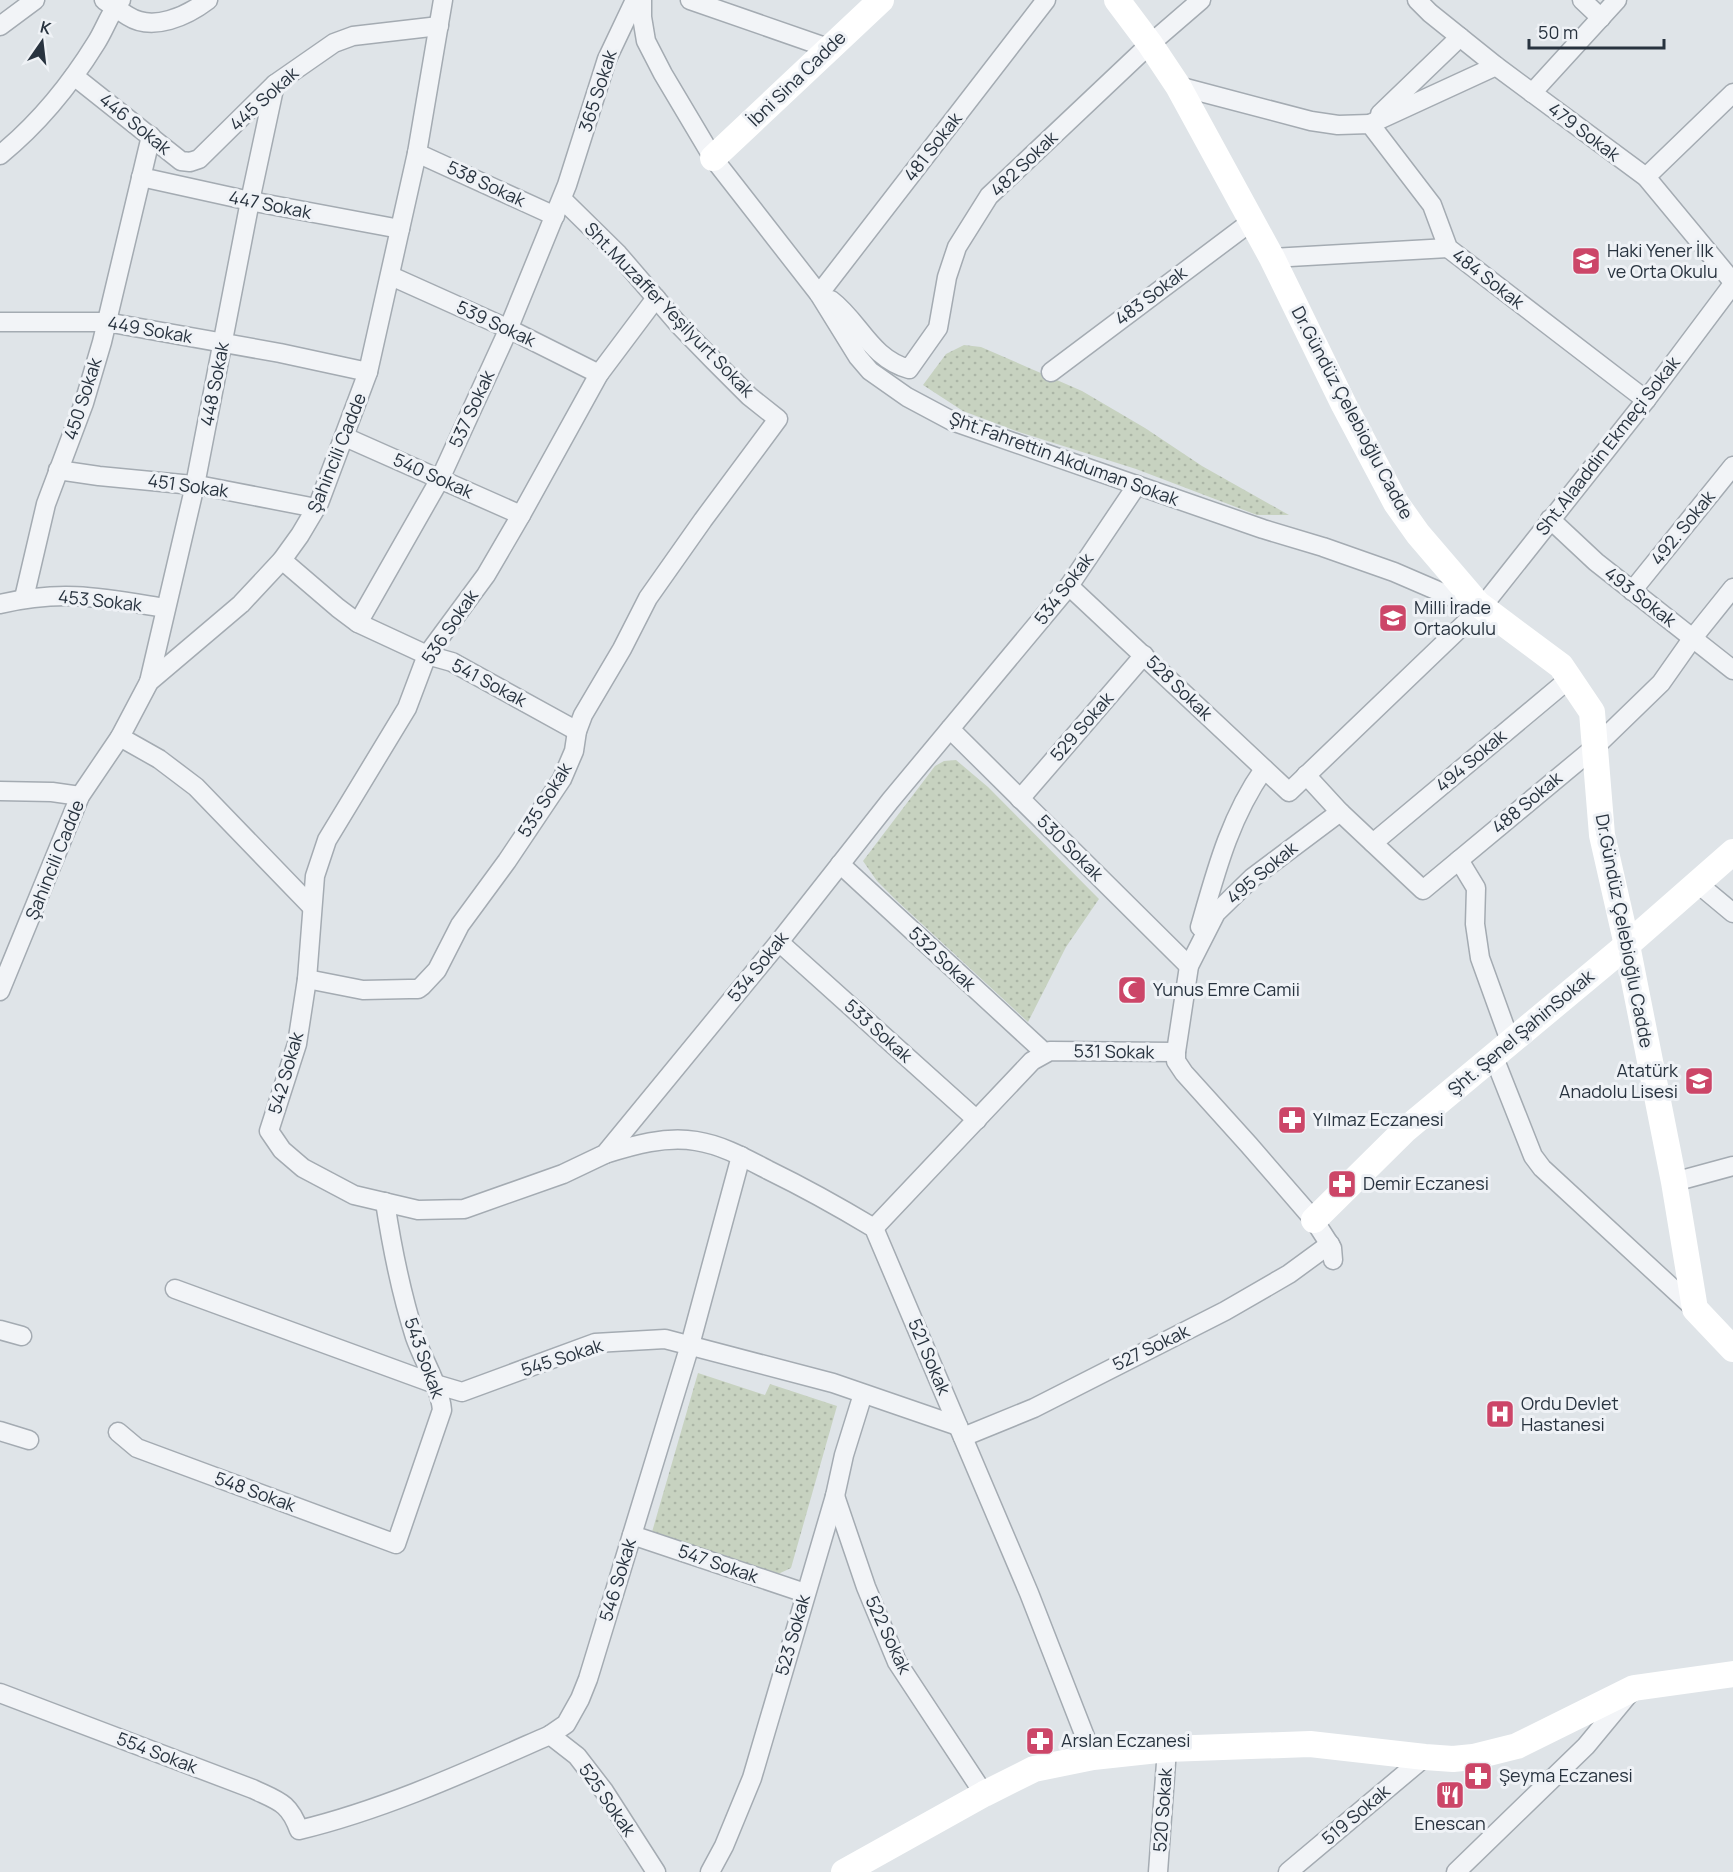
<svg xmlns="http://www.w3.org/2000/svg" width="1733" height="1872" font-family="Manrope,sans-serif">
	<style>
		.park { fill: url(#park-dots) }
		.lines { fill: none; stroke-linecap: round; stroke-linejoin: round }
		.street-casing { stroke: #a4abb2; stroke-width: 21 }
		.street { stroke: #f2f4f7; stroke-width: 18 }
		.secondary { stroke: #fff; stroke-width: 26 }
		.labels { text-anchor: middle; stroke-width: 6; stroke-linejoin: round; paint-order: stroke }
		.street-label { font-size: 18px; fill: #28333f; stroke: #eff2f6 }
		.poi-label { font-size: 18px; fill: #28333f; stroke: #eff2f6; text-anchor: start }
	</style>
	<defs>
		<pattern id="park-dots" width="8" height="8" patternUnits="userSpaceOnUse" patternTransform="scale(1.5)"><rect width="8" height="8" fill="#c7d2c0"/><path d="M2 2h.1M6 6h.1" fill="none" stroke="#abb5a6" stroke-width="1.8" stroke-linecap="round"/></pattern>
	</defs>
	<rect width="100%" height="100%" fill="#dfe4e8"/>
	<g class="park">
		<polygon points="964,345 981,347 1082,391 1145,428 1202,466 1289,515 1257,515 1136,469 1019,432 963,411 923,385 946,354"/>
		<polygon points="956,760 988,787 1099,899 1066,947 1028,1022 896,900 877,881 863,861 935,766 944,761"/>
		<polygon points="698,1373 765,1395 770,1384 837,1406 791,1568 776,1575 652,1532"/>
	</g>
	<g class="lines">
		<g class="street-casing">
			<g id="street">
				<path d="M104,0c8,5 16,11 24,16 25,16 59,0 80,-16"/>
				<polyline points="642,0 642,17 646,41 663,74 713,158 819,294 858,357 870,371 907,397 952,421 1263,529 1323,547 1394,572 1459,600 1478,604"/>
				<polyline points="690,0 828,48"/>
				<polyline points="1417,0 1430,13 1496,66 1646,177 1733,282"/>
				<polyline points="1582,0 1601,18"/>
				<polyline points="0,26 35,0"/>
				<polyline points="74,76 181,161 190,162 199,159 275,84 334,43 353,36 439,26"/>
				<polyline points="1178,86 1311,121 1338,125 1370,124 1432,205 1448,248 1646,400"/>
				<polyline points="1532,93 1617,0"/>
				<polyline points="1380,114 1460,37"/>
				<polyline points="1370,124 1496,66"/>
				<polyline points="417,153 555,216"/>
				<path d="M0,155c38,-31 70,-70 96,-112 9,-14 14,-31 25,-43"/>
				<polyline points="141,177 250,201 400,229"/>
				<polyline points="1646,177 1733,93"/>
				<polyline points="1272,258 1448,248"/>
				<polyline points="391,276 509,329 599,374"/>
				<polyline points="819,294 1046,0"/>
				<polyline points="656,298 599,374 521,515 486,575 427,655 407,708 327,840 315,876 307,979 297,1044 269,1131 282,1150 303,1168 354,1195 418,1210 464,1209 563,1174 605,1154 779,942 890,801 1069,586 1137,485"/>
				<path d="M831,300c29,22 39,58 78,69l29,-41 9,-51 10,-30 32,-51 161,-152 51,-44"/>
				<polyline points="0,322 106,322 280,353 368,372"/>
				<polyline points="1051,372 1252,221"/>
				<polyline points="345,437 521,515"/>
				<polyline points="58,470 99,476 203,486 316,508"/>
				<polyline points="1550,519 1596,562 1733,670"/>
				<polyline points="282,560 338,608 358,623 427,655 452,662 577,731"/>
				<polyline points="1069,586 1289,792 1482,607 1646,400 1733,284"/>
				<polyline points="1632,591 1733,466"/>
				<polyline points="24,598 46,504 84,403 102,342 151,136"/>
				<path d="M0,604c64,-15 103,-6 165,4"/>
				<polyline points="358,623 440,479 505,337 567,185 607,59 635,0"/>
				<polyline points="149,682 195,485 250,201 275,84"/>
				<polyline points="950,729 1189,966"/>
				<polyline points="120,737 159,759 196,787 311,906"/>
				<polyline points="1306,775 1340,812 1423,890 1595,747 1661,683 1692,639 1733,588"/>
				<polyline points="0,791 52,792 80,796"/>
				<polyline points="1020,799 1144,655"/>
				<polyline points="1373,843 1569,679"/>
				<polyline points="1459,860 1476,888 1475,924 1480,958 1510,1041"/>
				<polyline points="840,864 1045,1053"/>
				<polyline points="1697,883 1733,913"/>
				<path d="M1200,927c16,-56 30,-110 64,-158"/>
				<polyline points="779,942 977,1120"/>
				<polyline points="307,979 363,990 409,989 418,989 422,986 437,970 460,925 507,861 562,779 574,751 577,731 583,715 622,649 648,598 703,520 778,419 749,396 714,361 679,325 618,254 562,199"/>
				<polyline points="0,991 80,796 120,737 149,682 241,604 282,560 300,535 319,503 368,372 417,153 443,0"/>
				<polyline points="1493,1055 1533,1156 1542,1168 1695,1309"/>
				<path d="M605,1154c29,-9 60,-18 91,-13 26,4 49,17 72,29 37,18 71,37 106,58l155,365 64,164"/>
				<polyline points="1674,1182 1733,1166"/>
				<polyline points="874,1228 1032,1061 1050,1051 1176,1052"/>
				<polyline points="1333,1260 1332,1248 1314,1220 1249,1145 1184,1073 1176,1061 1176,1052 1189,966 1216,913 1252,878 1340,812"/>
				<polyline points="175,1289 435,1384 462,1392 595,1343 665,1339 833,1383 958,1426"/>
				<polyline points="0,1330 22,1336"/>
				<polyline points="0,1431 29,1440"/>
				<path d="M118,1432l19,16 259,96 46,-134c-2,-23 -19,-50 -27,-73 -14,-44 -23,-89 -30,-135"/>
				<polyline points="963,1437 1034,1408 1225,1311 1289,1274 1330,1244"/>
				<polyline points="835,1496 866,1587 897,1662 984,1794"/>
				<polyline points="632,1535 805,1593"/>
				<path d="M0,1693l253,96c25,12 36,13 46,41 87,-21 169,-59 251,-95l16,-11 14,-25 8,-20 102,-334 51,-189"/>
				<polyline points="550,1735 577,1756 604,1791 656,1872"/>
				<polyline points="710,1872 724,1846 752,1778 835,1496 844,1455 863,1394"/>
				<polyline points="1158,1872 1167,1749"/>
				<polyline points="1288,1872 1425,1757"/>
				<polyline points="1456,1872 1586,1746 1629,1694"/>
			</g>
		</g>
		<use href="#street" class="street"/>
		<g class="secondary">
			<polyline points="1117,0 1150,44 1178,86 1272,258 1344,405 1396,503 1418,534 1478,604 1561,666 1592,712 1602,835 1627,945 1674,1182 1695,1309 1733,1349"/>
			<polyline points="713,158 881,0"/>
			<polyline points="1314,1220 1405,1130 1627,945 1733,852"/>
			<polyline points="844,1872 984,1794 1034,1769 1093,1757 1167,1749 1310,1744 1425,1757 1453,1759 1473,1757 1517,1746 1634,1688 1733,1674"/>
		</g>
	</g>
	<defs>
		<g id="school-square" transform="scale(1.5)"><rect x="-9" y="-9" width="18" height="18" rx="4" fill="#cc4668" stroke="#eff2f6"/><path d="M0-5L7-2L0 1L-7-2ZM-4 1L0 2.5L4 1V4Q0 6-4 4Z" fill="#fff"/></g>
		<g id="mosque-square" transform="scale(1.5)"><rect x="-9" y="-9" width="18" height="18" rx="4" fill="#cc4668" stroke="#eff2f6"/><path d="M3.5-4.9A6 6 0 1 0 3.5 4.9A5 5 0 1 1 3.5-4.9Z" fill="#fff"/></g>
		<g id="pharmacy-square" transform="scale(1.5)"><rect x="-9" y="-9" width="18" height="18" rx="4" fill="#cc4668" stroke="#eff2f6"/><path d="M-2-6h4v4h4v4h-4v4h-4v-4h-4v-4h4Z" fill="#fff"/></g>
		<g id="hospital-square" transform="scale(1.5)"><rect x="-9" y="-9" width="18" height="18" rx="4" fill="#cc4668" stroke="#eff2f6"/><path d="M-5-5h3v3.5h4V-5h3V5h-3V1.5h-4V5h-3Z" fill="#fff"/></g>
		<g id="restaurant-square" transform="scale(1.5)"><rect x="-9" y="-9" width="18" height="18" rx="4" fill="#cc4668" stroke="#eff2f6"/><path d="M-5-6h1v4h1v-4h1v4h1v-4h1v5L-1.5 .5V6h-2V.5L-5-1ZM5-6V6H3V1.5H1.5Q1.5-4 5-6Z" fill="#fff"/></g>
	</defs>
	<g fill-rule="evenodd">
		<use href="#school-square" x="1586" y="261"/>
		<use href="#school-square" x="1393" y="618"/>
		<use href="#mosque-square" x="1132" y="990"/>
		<use href="#school-square" x="1699" y="1081"/>
		<use href="#pharmacy-square" x="1292" y="1120"/>
		<use href="#pharmacy-square" x="1342" y="1184"/>
		<use href="#hospital-square" x="1500" y="1414"/>
		<use href="#pharmacy-square" x="1040" y="1741"/>
		<use href="#pharmacy-square" x="1478" y="1776"/>
		<use href="#restaurant-square" x="1450" y="1795"/>
	</g>
	<g class="labels">
		<g class="street-label">
			<text transform="translate(797 79) rotate(-44)" y="6">İbni Sina Cadde</text>
			<text transform="translate(598 91) rotate(-72)" y="6">365 Sokak</text>
			<text transform="translate(264 99) rotate(-42)" y="6">445 Sokak</text>
			<text transform="translate(135 124) rotate(39)" y="6">446 Sokak</text>
			<text transform="translate(1584 132) rotate(37)" y="6">479 Sokak</text>
			<text transform="translate(933 147) rotate(-52)" y="6">481 Sokak</text>
			<text transform="translate(1024 164) rotate(-44)" y="6">482 Sokak</text>
			<text transform="translate(486 184) rotate(25)" y="6">538 Sokak</text>
			<text transform="translate(270 205) rotate(11)" y="6">447 Sokak</text>
			<text transform="translate(1488 279) rotate(38)" y="6">484 Sokak</text>
			<text transform="translate(1151 296) rotate(-37)" y="6">483 Sokak</text>
			<text transform="translate(669 310) rotate(46)" y="6">Sht.Muzaffer Yeşilyurt Sokak</text>
			<text transform="translate(496 324) rotate(25)" y="6">539 Sokak</text>
			<text transform="translate(150 330) rotate(10)" y="6">449 Sokak</text>
			<text transform="translate(215 384) rotate(-79)" y="6">448 Sokak</text>
			<text transform="translate(83 399) rotate(-72)" y="6">450 Sokak</text>
			<text transform="translate(472 409) rotate(-65)" y="6">537 Sokak</text>
			<text transform="translate(1352 413) rotate(62)" y="6">Dr.Gündüz Çelebioğlu Cadde</text>
			<text transform="translate(1608 446) rotate(-52)" y="6">Sht.Alaaddin Ekmeçi Sokak</text>
			<text transform="translate(337 453) rotate(-68)" y="6">Şahincili Cadde</text>
			<text transform="translate(1064 459) rotate(20)" y="6">Şht.Fahrettin Akduman Sokak</text>
			<text transform="translate(433 476) rotate(24)" y="6">540 Sokak</text>
			<text transform="translate(188 486) rotate(8)" y="6">451 Sokak</text>
			<text transform="translate(1683 528) rotate(-51)" y="6">492. Sokak</text>
			<text transform="translate(1064 589) rotate(-53)" y="6">534 Sokak</text>
			<text transform="translate(1640 597) rotate(38)" y="6">493 Sokak</text>
			<text transform="translate(100 601) rotate(6)" y="6">453 Sokak</text>
			<text transform="translate(450 627) rotate(-56)" y="6">536 Sokak</text>
			<text transform="translate(489 683) rotate(28)" y="6">541 Sokak</text>
			<text transform="translate(1179 688) rotate(44)" y="6">528 Sokak</text>
			<text transform="translate(1082 727) rotate(-49)" y="6">529 Sokak</text>
			<text transform="translate(1471 761) rotate(-40)" y="6">494 Sokak</text>
			<text transform="translate(545 800) rotate(-58)" y="6">535 Sokak</text>
			<text transform="translate(1527 803) rotate(-40)" y="6">488 Sokak</text>
			<text transform="translate(1070 848) rotate(45)" y="6">530 Sokak</text>
			<text transform="translate(55 860) rotate(-68)" y="6">Şahincili Cadde</text>
			<text transform="translate(1262 873) rotate(-40)" y="6">495 Sokak</text>
			<text transform="translate(1624 931) rotate(79)" y="6">Dr.Gündüz Çelebioğlu Cadde</text>
			<text transform="translate(942 959) rotate(43)" y="6">532 Sokak</text>
			<text transform="translate(758 967) rotate(-51)" y="6">534 Sokak</text>
			<text transform="translate(878 1031) rotate(42)" y="6">533 Sokak</text>
			<text transform="translate(1521 1033) rotate(-40)" y="6">Şht. Şenel ŞahinSokak</text>
			<text transform="translate(1114 1052) rotate(1)" y="6">531 Sokak</text>
			<text transform="translate(286 1073) rotate(-74)" y="6">542 Sokak</text>
			<text transform="translate(1151 1348) rotate(-26)" y="6">527 Sokak</text>
			<text transform="translate(929 1357) rotate(67)" y="6">521 Sokak</text>
			<text transform="translate(424 1358) rotate(70)" y="6">543 Sokak</text>
			<text transform="translate(562 1358) rotate(-18)" y="6">545 Sokak</text>
			<text transform="translate(255 1492) rotate(20)" y="6">548 Sokak</text>
			<text transform="translate(718 1564) rotate(19)" y="6">547 Sokak</text>
			<text transform="translate(618 1580) rotate(-73)" y="6">546 Sokak</text>
			<text transform="translate(793 1635) rotate(-74)" y="6">523 Sokak</text>
			<text transform="translate(888 1635) rotate(65)" y="6">522 Sokak</text>
			<text transform="translate(157 1753) rotate(21)" y="6">554 Sokak</text>
			<text transform="translate(607 1800) rotate(55)" y="6">525 Sokak</text>
			<text transform="translate(1163 1810) rotate(-86)" y="6">520 Sokak</text>
			<text transform="translate(1356 1815) rotate(-40)" y="6">519 Sokak</text>
		</g>
		<g class="poi-label">
			<text x="1607" y="257">Haki Yener İlk<tspan x="1607" dy="21">ve Orta Okulu</tspan></text>
			<text x="1414" y="614">Milli İrade<tspan x="1414" dy="21">Ortaokulu</tspan></text>
			<text x="1153" y="996">Yunus Emre Camii</text>
			<text x="1678" y="1077" text-anchor="end">Atatürk<tspan x="1678" dy="21">Anadolu Lisesi</tspan></text>
			<text x="1313" y="1126">Yılmaz Eczanesi</text>
			<text x="1363" y="1190">Demir Eczanesi</text>
			<text x="1521" y="1410">Ordu Devlet<tspan x="1521" dy="21">Hastanesi</tspan></text>
			<text x="1061" y="1747">Arslan Eczanesi</text>
			<text x="1499" y="1782">Şeyma Eczanesi</text>
			<text x="1450" y="1830" text-anchor="middle">Enescan</text>
		</g>
	</g>
	<g transform="translate(42 42) rotate(14)" stroke="#eff2f6" stroke-width="4.5" paint-order="stroke">
	<path d="M0-4.5L10 22L0 15L-10 22Z" fill="#28333f"/>
	<text y="-9" font-size="16" font-weight="bold" text-anchor="middle" fill="#28333f">K</text>
	</g>
	<path d="M1529 39v9h135v-9" fill="none" stroke="#28333f" stroke-width="3"/>
	<text x="1538" y="39" font-size="18" fill="#28333f" stroke="#eff2f6" stroke-width="4.5" paint-order="stroke">50 m</text>
</svg>
